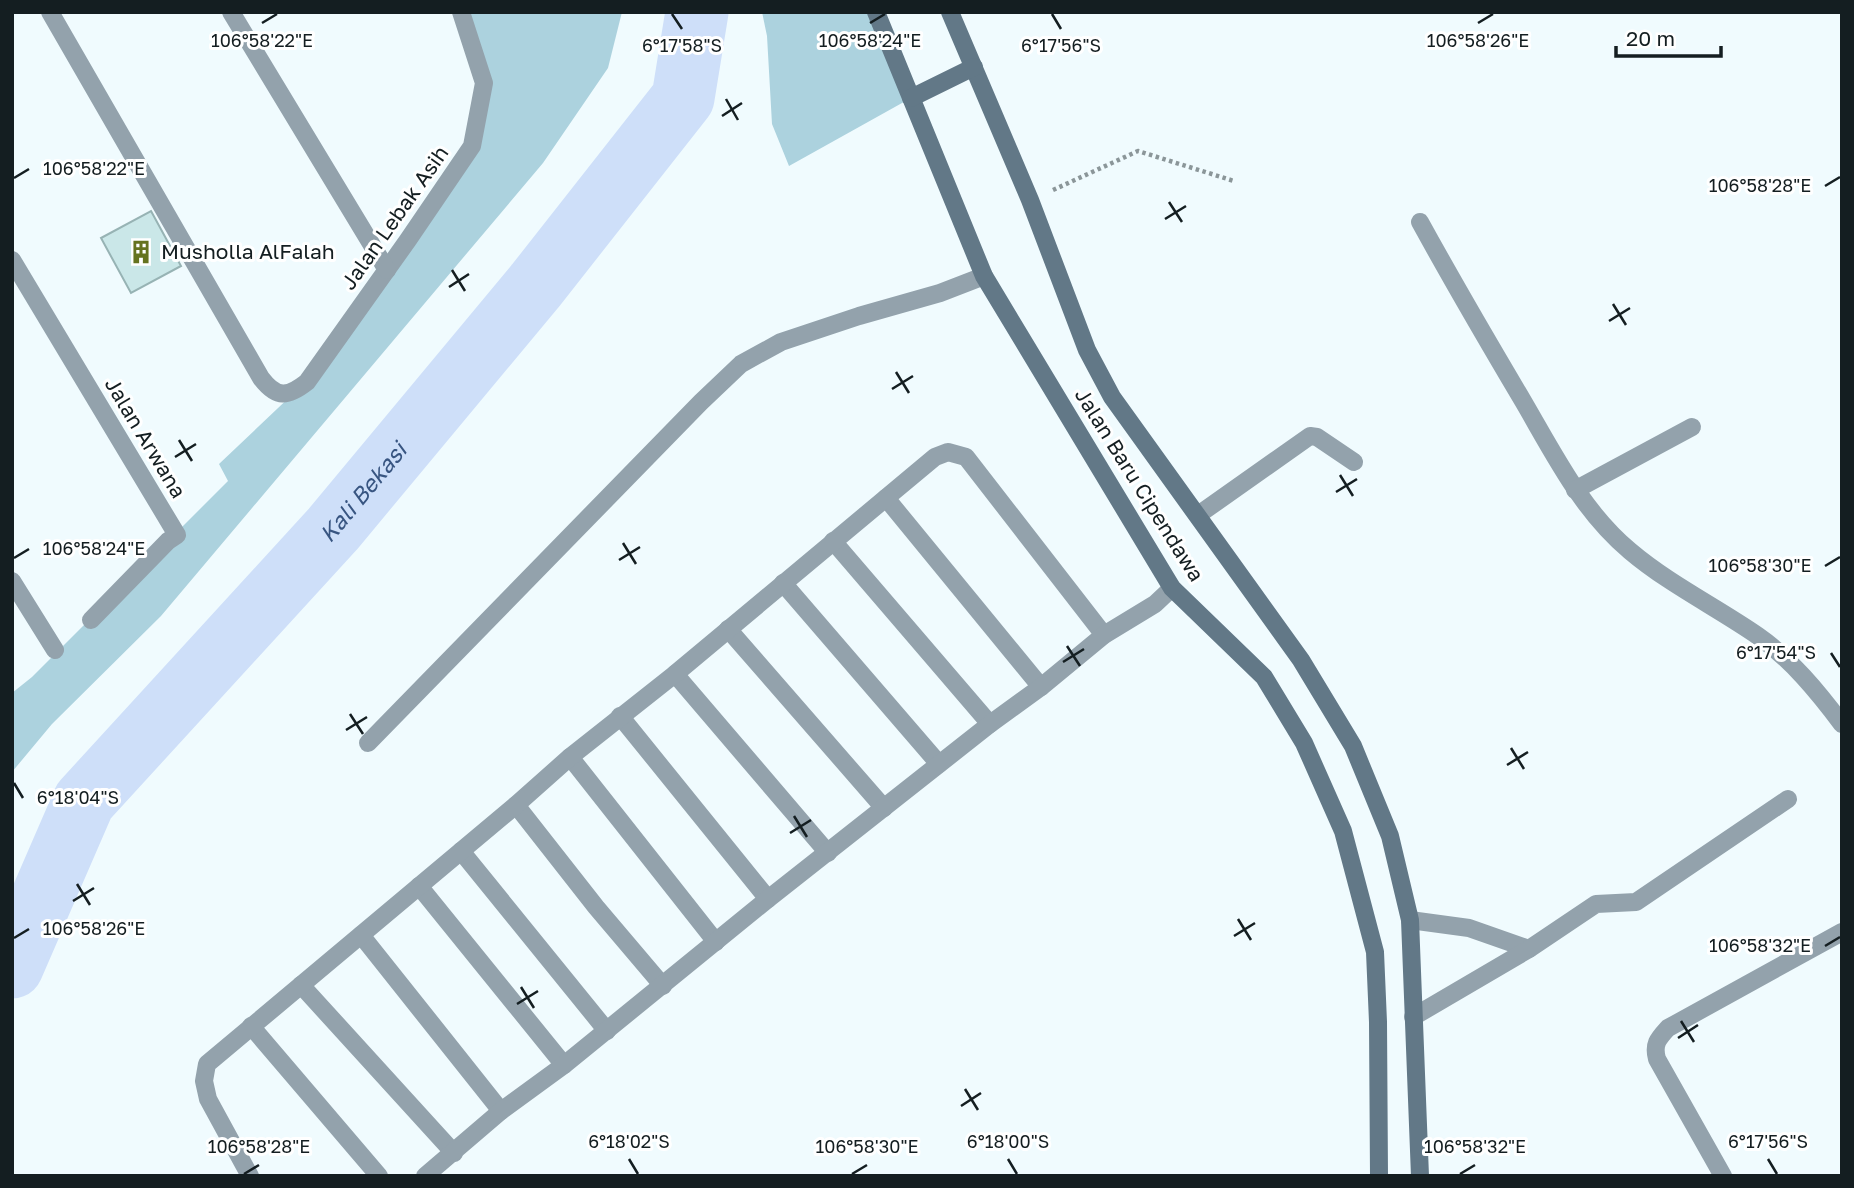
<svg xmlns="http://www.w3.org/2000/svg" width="1854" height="1188" font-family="'Golos Text',sans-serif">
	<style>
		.green { fill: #acd2de }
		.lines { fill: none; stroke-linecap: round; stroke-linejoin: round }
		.river { stroke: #cedff9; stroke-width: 63 }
		.building { fill: #cae7e8; stroke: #97b3b4; stroke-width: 2 }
		.path { stroke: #8b9699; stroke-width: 4.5; stroke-dasharray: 3.5 3.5; stroke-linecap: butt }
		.service { stroke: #93a2ac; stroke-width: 18 }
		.minor { stroke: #93a2ac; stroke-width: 18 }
		.secondary { stroke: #627887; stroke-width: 18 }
		.ticks { fill: none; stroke: #141e21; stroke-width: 2.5 }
		.labels { text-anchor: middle; stroke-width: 6; stroke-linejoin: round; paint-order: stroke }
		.street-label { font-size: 21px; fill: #141e21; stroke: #fff }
		.poi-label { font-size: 21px; fill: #141e21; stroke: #fff; text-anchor: start }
		.water-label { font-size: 23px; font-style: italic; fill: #385581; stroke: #fff }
		.ticks-label { font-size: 18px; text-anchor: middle; fill: #141e21; stroke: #fff; stroke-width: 6; stroke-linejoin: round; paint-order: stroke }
	</style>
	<rect width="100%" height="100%" fill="#f0fbfe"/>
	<g class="green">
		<polygon points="461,12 622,12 608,68 543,163 161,616 52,724 12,772 12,693 32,677 228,481 219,464 296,391 472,146 484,83"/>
		<polygon points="762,12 876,12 911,98 789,166 772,124 767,36"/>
	</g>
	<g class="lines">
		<path class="river" id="s1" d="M12,967l72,-166 249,-272 203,-244 147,-187 14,-86"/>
	</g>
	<polygon class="building" points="151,211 181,266 131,293 101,238"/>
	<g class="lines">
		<polyline class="path" points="1053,190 1138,151 1234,181"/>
		<g class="service">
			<polyline points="886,498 1041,687"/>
			<polyline points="833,541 990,724"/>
			<polyline points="783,583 939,764"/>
			<polyline points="728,629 884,808"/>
			<polyline points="675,674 828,853"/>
			<polyline points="620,716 768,899"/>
			<polyline points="368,743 701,402 741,364 781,342 859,316 940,293 984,276"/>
			<polyline points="570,757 716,942"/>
			<polyline points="516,805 596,907 663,986"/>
			<polyline points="461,851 607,1031"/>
			<polyline points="419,886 564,1065"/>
			<polyline points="361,935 501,1111"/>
			<polyline points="301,985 454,1153"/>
			<polyline points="251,1026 379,1176"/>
			<polyline points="250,1176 208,1099 204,1081 207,1064 516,805 570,757 675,674 935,457 948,452 966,457 1104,635"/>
			<polyline points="425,1176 501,1111 564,1065 768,899 990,724 1041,687 1104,635 1155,604 1172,588"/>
		</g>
		<g class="minor">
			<path d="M50,12l211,366c16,21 27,19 46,4l101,-142 64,-94 12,-63 -23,-71"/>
			<polyline points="231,12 387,270"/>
			<path d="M1420,222c33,60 68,120 103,179 31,53 59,110 107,150 39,33 86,56 128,85 33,23 60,56 84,88"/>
			<polyline points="12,260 177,535 168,541 91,620"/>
			<polyline points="1575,490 1692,427"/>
			<polyline points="1198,515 1310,436 1317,437 1354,462"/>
			<polyline points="12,581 55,650"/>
			<polyline points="1410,920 1469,928 1529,949"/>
			<polyline points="1413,1017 1529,949 1596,904 1636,902 1788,799"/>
			<path d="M1723,1176l-66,-117c-4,-15 1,-20 11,-31l174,-96"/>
		</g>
		<g class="secondary">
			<polyline points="876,12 984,276 1172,588 1264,677 1304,743 1343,831 1375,952 1378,1022 1379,1176"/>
			<polyline points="950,12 1030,200 1087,350 1112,397 1301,660 1353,746 1390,836 1410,920 1420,1176"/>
			<polyline points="911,98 974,67"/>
		</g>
	</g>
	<path class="ticks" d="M672,14l10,15M1052,14l9,15M262,23l15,-9M870,23l15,-9M1478,23l15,-9M726,99l12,21M722,116l20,-13M14,178l15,-9M1825,186l15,-9M1169,202l13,20M1165,219l21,-13M452,270l13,21M449,287l20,-13M1613,304l13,21M1609,321l21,-13M896,372l13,21M892,389l21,-13M179,440l13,21M175,457l21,-13M1340,475l13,21M1336,492l21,-13M623,543l13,21M14,558l15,-9M619,560l21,-13M1825,566l15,-9M1067,646l13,20M1831,653l9,14M1063,662l21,-13M350,714l13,20M346,730l21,-13M1511,748l13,21M1507,765l21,-13M14,783l9,15M794,816l13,21M790,833l21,-13M77,884l13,21M73,901l21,-13M1238,919l13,21M1234,936l21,-13M14,938l15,-9M1825,946l15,-9M521,987l13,21M517,1004l21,-13M1681,1021l13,21M1678,1038l20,-13M965,1089l13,21M961,1106l20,-13M629,1159l9,15M1008,1159l9,15M1768,1159l9,15M244,1174l15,-9M852,1174l15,-9M1460,1174l15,-9"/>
	<defs>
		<g id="building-bare" transform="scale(1.89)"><path d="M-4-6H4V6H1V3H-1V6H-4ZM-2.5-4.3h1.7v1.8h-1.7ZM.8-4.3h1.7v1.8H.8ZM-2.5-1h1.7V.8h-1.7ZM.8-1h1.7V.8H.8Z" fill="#65731f" stroke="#fff" stroke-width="2.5" paint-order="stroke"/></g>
	</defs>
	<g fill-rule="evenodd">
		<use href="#building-bare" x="141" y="252"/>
	</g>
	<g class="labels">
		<g class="street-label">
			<text transform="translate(395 218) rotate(-55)" y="7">Jalan Lebak Asih</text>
			<text transform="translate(145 438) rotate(59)" y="7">Jalan Arwana</text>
			<text transform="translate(1139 485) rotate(58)" y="7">Jalan Baru Cipendawa</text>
		</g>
		<g class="poi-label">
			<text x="161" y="259">Musholla AlFalah</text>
		</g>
		<g class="water-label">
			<text dy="8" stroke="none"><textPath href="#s1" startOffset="597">Kali Bekasi</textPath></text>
		</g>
	</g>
	<g class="ticks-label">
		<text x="1478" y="47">106°58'26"E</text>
		<text x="262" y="47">106°58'22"E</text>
		<text x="870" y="47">106°58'24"E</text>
		<text x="682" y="52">6°17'58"S</text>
		<text x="1061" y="52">6°17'56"S</text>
		<text x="94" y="175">106°58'22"E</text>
		<text x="1760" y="192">106°58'28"E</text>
		<text x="94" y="555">106°58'24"E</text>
		<text x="1760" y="572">106°58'30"E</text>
		<text x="1776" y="659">6°17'54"S</text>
		<text x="78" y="804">6°18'04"S</text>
		<text x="94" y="935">106°58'26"E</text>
		<text x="1760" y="952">106°58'32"E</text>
		<text x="629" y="1148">6°18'02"S</text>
		<text x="1008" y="1148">6°18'00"S</text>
		<text x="1768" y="1148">6°17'56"S</text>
		<text x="259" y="1153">106°58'28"E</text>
		<text x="867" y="1153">106°58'30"E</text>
		<text x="1475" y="1153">106°58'32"E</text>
	</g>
	<rect width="1854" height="1188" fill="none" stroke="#141e21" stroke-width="28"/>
	<path d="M1616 46v10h105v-10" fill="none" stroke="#141e21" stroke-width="3.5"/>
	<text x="1626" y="46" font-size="21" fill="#141e21" stroke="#ffffff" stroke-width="5" paint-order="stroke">20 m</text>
</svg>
